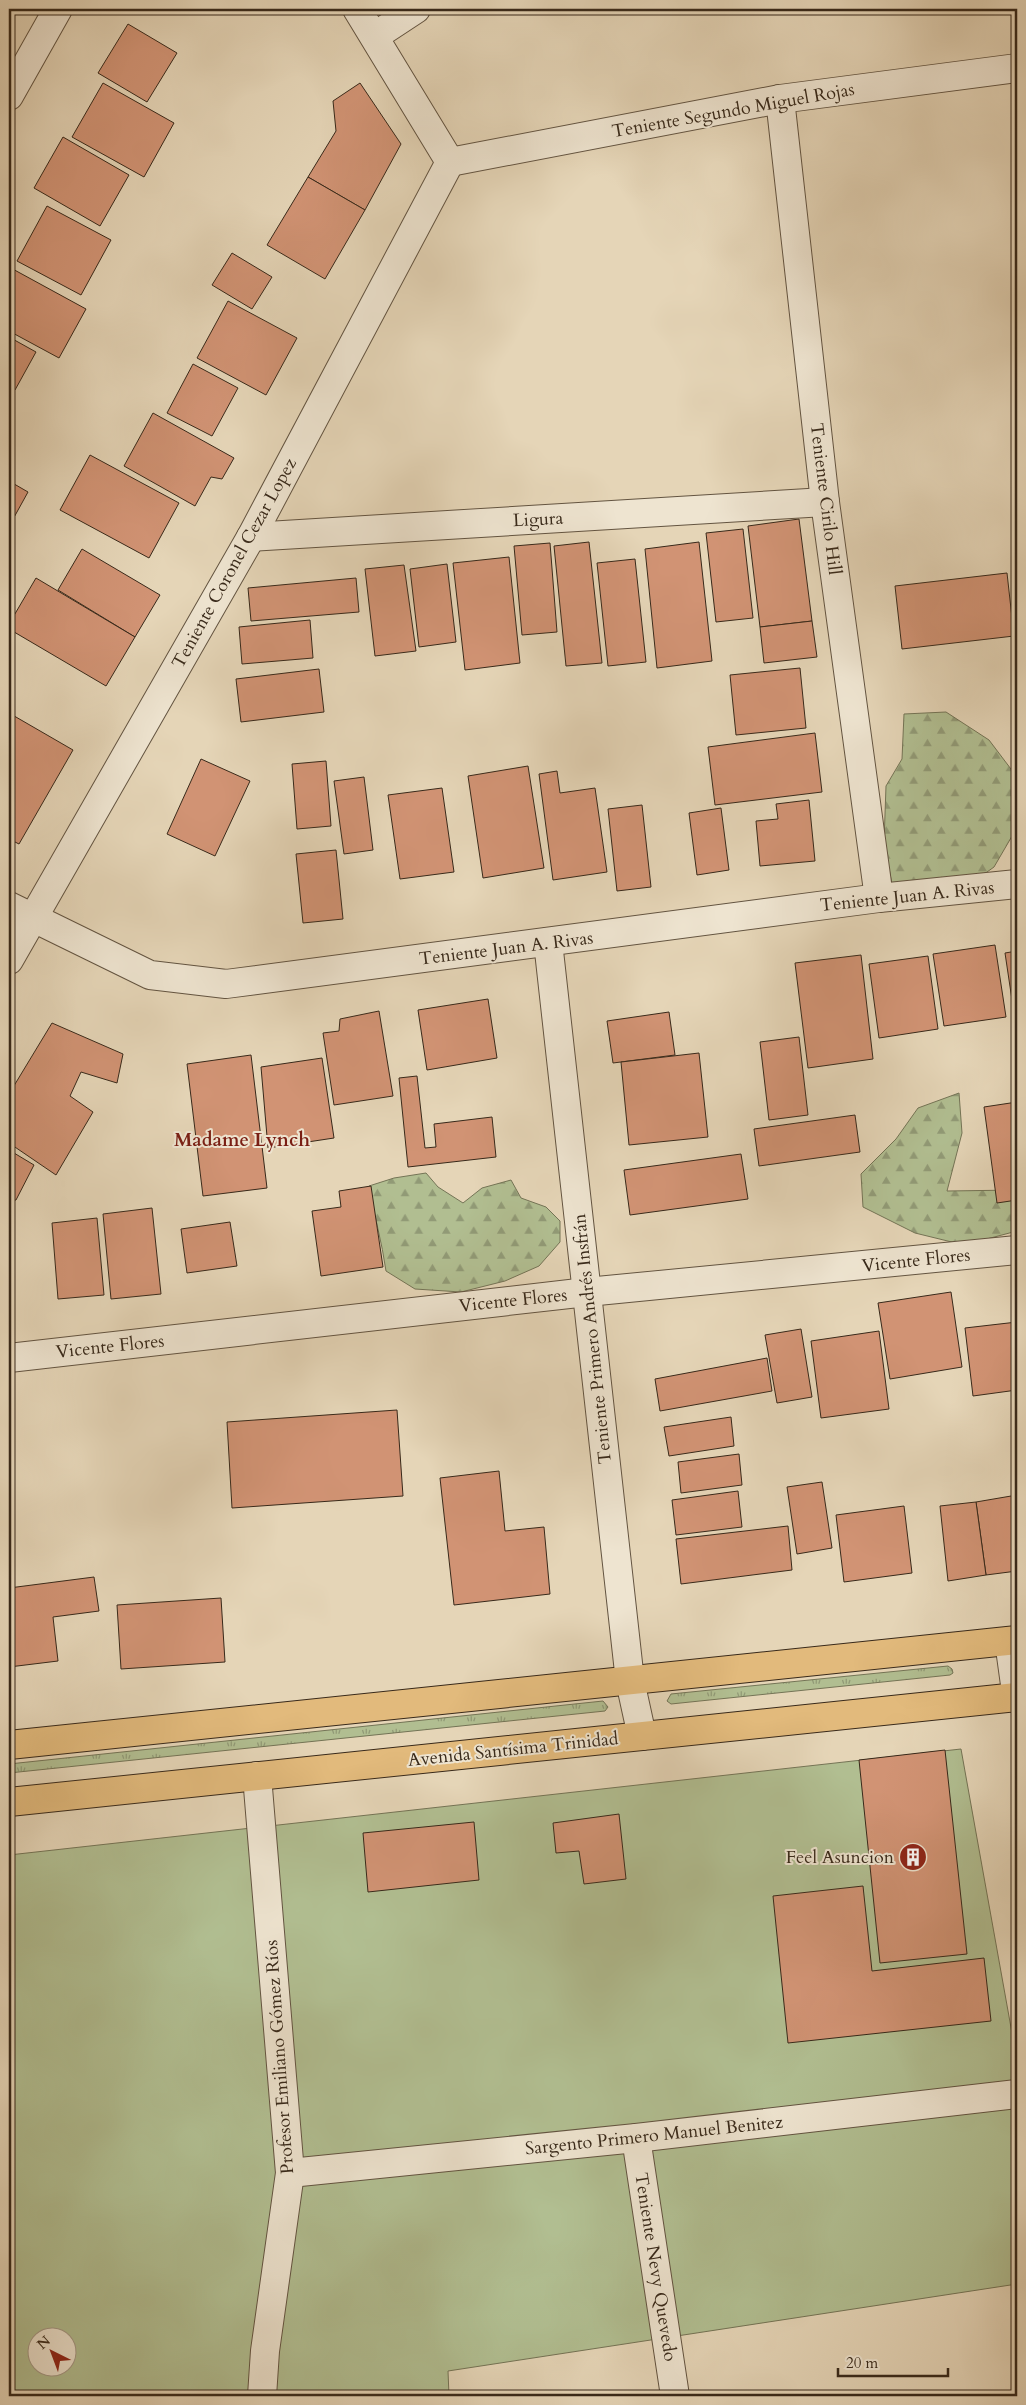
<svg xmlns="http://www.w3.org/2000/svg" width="1026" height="2405" font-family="Cardo,serif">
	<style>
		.grass { fill: url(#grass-tufts); stroke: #747456 }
		.forest { fill: url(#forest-firs); stroke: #747456 }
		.park { fill: #b1be91; stroke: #747456; fill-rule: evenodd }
		.building { fill: #d19374; stroke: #38291a }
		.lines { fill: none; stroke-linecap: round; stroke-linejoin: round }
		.minor-casing { stroke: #635441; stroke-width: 30 }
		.major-casing { stroke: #38291a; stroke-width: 30 }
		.minor { stroke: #eee4d0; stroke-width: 28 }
		.major { stroke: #e2ba7c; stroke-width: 28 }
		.labels { text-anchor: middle; stroke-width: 4; stroke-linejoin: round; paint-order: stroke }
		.street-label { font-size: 18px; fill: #38291a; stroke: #eee4d0 }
		.poi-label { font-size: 18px; fill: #38291a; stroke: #eee4d0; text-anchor: end }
		.neighbourhood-label { font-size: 19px; font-weight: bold; fill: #7a1f14; stroke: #eee4d0 }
	</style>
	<defs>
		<pattern id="grass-tufts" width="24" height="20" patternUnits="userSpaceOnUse" patternTransform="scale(1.25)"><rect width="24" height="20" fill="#b1be91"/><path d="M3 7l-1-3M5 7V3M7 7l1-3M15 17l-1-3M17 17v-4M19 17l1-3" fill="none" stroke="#919a76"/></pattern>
		<pattern id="forest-firs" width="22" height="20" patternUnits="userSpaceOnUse" patternTransform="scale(1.25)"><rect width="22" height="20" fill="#b1be91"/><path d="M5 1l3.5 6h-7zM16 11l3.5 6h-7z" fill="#919a76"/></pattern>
	</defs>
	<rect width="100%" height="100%" fill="#e5d5b7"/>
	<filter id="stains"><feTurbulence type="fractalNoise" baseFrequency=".004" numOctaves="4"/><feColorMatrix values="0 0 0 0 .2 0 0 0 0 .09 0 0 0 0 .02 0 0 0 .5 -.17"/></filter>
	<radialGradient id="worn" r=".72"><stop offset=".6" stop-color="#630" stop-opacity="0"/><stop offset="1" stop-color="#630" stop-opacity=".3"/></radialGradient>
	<g class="grass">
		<polygon points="948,1666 952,1669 953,1673 950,1675 671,1704 667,1701 671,1694"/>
		<polygon points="603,1701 608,1707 605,1711 9,1773 9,1764"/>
	</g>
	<g class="forest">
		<polygon points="946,712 989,740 1017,777 1015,831 994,867 945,902 893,889 884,843 886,786 902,759 904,714"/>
		<polygon points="959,1093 962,1133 947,1191 1017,1190 1017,1231 964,1245 915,1233 863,1207 861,1174 896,1139 918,1108"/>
		<path d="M426,1173l12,14 25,16 19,-15 29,-8 10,18 25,9 14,14v21l-21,24 -34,15 -44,11 -46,-3 -29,-18c-4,-29 -12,-56 -17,-85l25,-8z"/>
	</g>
	<path class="park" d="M961,1749l56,312v223l-569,87 1,25h-440v-541zM38,2338h30v30h-30z"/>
	<g class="building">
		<polygon points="128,24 177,53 147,102 98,73"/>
		<polygon points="103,83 174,123 144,177 72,137"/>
		<polygon points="360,83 401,144 365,210 308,177 336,131 333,101"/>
		<polygon points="63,137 129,175 100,226 34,188"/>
		<polygon points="308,177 365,210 325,279 267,245"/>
		<polygon points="47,206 111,240 81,295 17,261"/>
		<polygon points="232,253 272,277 252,309 212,285"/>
		<polygon points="9,267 86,309 59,358 9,331"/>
		<polygon points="228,301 297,338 266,395 197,358"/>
		<polygon points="9,337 36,352 15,390 9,386"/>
		<polygon points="193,364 238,388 212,436 167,413"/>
		<polygon points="153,413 234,458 222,479 211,477 195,506 124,466"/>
		<polygon points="90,455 179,503 149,558 60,510"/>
		<polygon points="9,481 28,492 12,521 9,519"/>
		<polygon points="799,519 812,621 760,627 748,526"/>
		<polygon points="743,529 753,618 716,622 706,533"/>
		<polygon points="589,542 602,663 566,666 554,546"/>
		<polygon points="699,542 712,661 657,668 645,549"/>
		<polygon points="550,543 557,632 522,635 514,546"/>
		<polygon points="82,549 160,595 135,637 58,590"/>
		<polygon points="509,557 520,663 465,670 453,563"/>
		<polygon points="635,559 646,662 608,666 597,563"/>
		<polygon points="447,564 456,642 419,647 410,569"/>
		<polygon points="404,565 416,651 375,656 365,569"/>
		<polygon points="1007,573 1014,636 902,649 895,586"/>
		<polygon points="36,578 135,637 106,686 9,629 9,624"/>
		<polygon points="356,578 359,612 251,621 248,588"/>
		<polygon points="310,620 313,658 242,664 239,627"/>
		<polygon points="812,621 817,657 764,663 760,627"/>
		<polygon points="800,668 806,728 736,735 730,675"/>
		<polygon points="319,669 324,712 241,722 236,679"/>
		<polygon points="9,713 73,750 19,844 9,839"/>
		<polygon points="815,733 822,792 715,805 708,747"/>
		<polygon points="201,759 250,781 215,856 167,834"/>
		<polygon points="326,761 331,826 297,829 292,764"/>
		<polygon points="528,766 544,868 483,878 468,776"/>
		<polygon points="557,771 560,793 595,788 607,872 553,880 539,774"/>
		<polygon points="364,777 373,850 344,854 334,781"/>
		<polygon points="442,788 454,872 400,879 388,795"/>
		<polygon points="809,800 815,861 760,866 756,821 778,819 776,804"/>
		<polygon points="642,805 651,887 617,891 608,809"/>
		<polygon points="721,808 729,870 697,875 689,813"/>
		<polygon points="336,850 343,919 303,923 296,854"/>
		<polygon points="995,945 1006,1017 944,1026 933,954"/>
		<polygon points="1017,951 1017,1020 1015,1020 1005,953"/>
		<polygon points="861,955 873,1059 808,1068 795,963"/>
		<polygon points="928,956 938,1029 879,1038 869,964"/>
		<polygon points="488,999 497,1058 427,1070 418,1010"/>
		<polygon points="379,1011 393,1096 334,1105 323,1033 339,1031 340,1019"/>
		<polygon points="669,1012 675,1055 613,1063 607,1021"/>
		<polygon points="52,1023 123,1054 117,1083 81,1072 70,1096 93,1112 56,1175 9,1143 9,1094"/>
		<polygon points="799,1037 808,1115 769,1120 760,1042"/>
		<polygon points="699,1053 708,1137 629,1145 621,1062"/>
		<polygon points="251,1055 267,1188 203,1196 187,1064"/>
		<polygon points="322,1058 334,1138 268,1148 261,1067"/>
		<polygon points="417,1076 425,1148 436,1147 434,1124 492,1117 496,1157 408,1167 399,1078"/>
		<polygon points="1017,1102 1017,1200 997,1203 984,1107"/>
		<polygon points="855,1115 860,1152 759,1166 754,1129"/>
		<polygon points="9,1150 34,1165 16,1200 9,1201"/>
		<polygon points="741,1154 748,1199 630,1215 624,1170"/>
		<polygon points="371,1186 383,1267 321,1276 312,1211 341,1207 339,1191"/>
		<polygon points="152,1208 161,1294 111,1299 103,1214"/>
		<polygon points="97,1218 104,1295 58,1299 52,1223"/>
		<polygon points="230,1222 237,1266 187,1273 181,1229"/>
		<polygon points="951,1292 962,1367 890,1379 878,1303"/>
		<polygon points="1017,1322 1017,1390 973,1396 965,1328"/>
		<polygon points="801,1329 812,1397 777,1403 765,1335"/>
		<polygon points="879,1331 889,1409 821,1418 811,1341"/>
		<polygon points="767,1358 772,1391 660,1411 655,1379"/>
		<polygon points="397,1410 403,1496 232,1508 227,1422"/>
		<polygon points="731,1417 734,1446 669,1456 664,1427"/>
		<polygon points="739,1454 742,1485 681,1493 678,1462"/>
		<polygon points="499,1471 505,1531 544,1527 550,1594 454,1605 440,1478"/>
		<polygon points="822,1482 832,1548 797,1554 787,1487"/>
		<polygon points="738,1491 742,1527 676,1535 672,1500"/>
		<polygon points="1017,1495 1017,1571 986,1575 976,1502"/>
		<polygon points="976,1502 986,1575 948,1581 940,1506"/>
		<polygon points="904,1506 912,1573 844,1582 836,1515"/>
		<polygon points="788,1526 792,1570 681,1584 676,1539"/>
		<polygon points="94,1577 99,1611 53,1617 58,1661 9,1667 9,1588"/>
		<polygon points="221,1598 225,1662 121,1669 117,1605"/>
		<polygon points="945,1750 967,1954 880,1963 859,1760"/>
		<polygon points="619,1814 626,1879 584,1884 579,1851 556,1853 553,1823"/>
		<polygon points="474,1822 479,1880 368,1892 363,1833"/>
		<polygon points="863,1886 872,1971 984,1958 991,2021 788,2043 773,1896"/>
	</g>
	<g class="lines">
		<g class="minor-casing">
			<g id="minor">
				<polyline points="357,9 450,162"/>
				<polyline points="375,36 416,9"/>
				<polyline points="9,96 58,9"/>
				<polyline points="780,99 825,502 879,898"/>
				<polyline points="450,162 780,99 1017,68"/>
				<polyline points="251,537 825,502"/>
				<polyline points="9,906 150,975 226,984 879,898 1017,884"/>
				<polyline points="548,942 630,1681 642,1736"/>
				<polyline points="9,960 251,537 450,162"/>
				<polyline points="9,1358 587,1292 1017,1250"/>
				<polyline points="1009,1641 1017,1699"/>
				<polyline points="257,1776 290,2173 265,2351 262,2396"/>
				<polyline points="636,2138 675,2396"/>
				<polyline points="290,2173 636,2138 1017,2094"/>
			</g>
		</g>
		<g class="major-casing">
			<g id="major">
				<polyline points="9,1745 1017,1640"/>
				<polyline points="9,1802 1017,1697"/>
			</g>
		</g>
		<use href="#minor" class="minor"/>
		<use href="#major" class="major"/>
	</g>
	<defs>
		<g id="building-disc" transform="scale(1.4375)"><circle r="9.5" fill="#8f2418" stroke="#eee4d0"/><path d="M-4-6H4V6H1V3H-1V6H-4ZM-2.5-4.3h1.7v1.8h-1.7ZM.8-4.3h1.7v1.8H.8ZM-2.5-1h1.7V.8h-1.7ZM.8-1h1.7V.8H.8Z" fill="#fff"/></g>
	</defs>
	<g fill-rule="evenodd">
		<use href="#building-disc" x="913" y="1857"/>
	</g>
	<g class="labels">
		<g class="street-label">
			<text transform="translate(733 110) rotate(-10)" y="6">Teniente Segundo Miguel Rojas</text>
			<text transform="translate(826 499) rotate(83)" y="6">Teniente Cirilo Hill</text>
			<text transform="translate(538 519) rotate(-3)" y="6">Ligura</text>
			<text transform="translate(234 563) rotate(-61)" y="6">Teniente Coronel Cezar Lopez</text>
			<text transform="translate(907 896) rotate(-6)" y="6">Teniente Juan A. Rivas</text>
			<text transform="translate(506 948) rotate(-7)" y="6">Teniente Juan A. Rivas</text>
			<text transform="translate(916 1260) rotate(-6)" y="6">Vicente Flores</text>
			<text transform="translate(513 1300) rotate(-6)" y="6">Vicente Flores</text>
			<text transform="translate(592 1339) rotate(-96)" y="6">Teniente Primero Andrés Insfrán</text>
			<text transform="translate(110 1346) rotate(-6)" y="6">Vicente Flores</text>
			<text transform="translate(513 1749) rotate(-6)" y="6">Avenida Santísima Trinidad</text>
			<text transform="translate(279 2057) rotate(-94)" y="6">Profesor Emiliano Gómez Ríos</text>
			<text transform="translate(654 2135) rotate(-6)" y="6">Sargento Primero Manuel Benitez</text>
			<text transform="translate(656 2267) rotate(81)" y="6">Teniente Nevy Quevedo</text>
		</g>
		<g class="poi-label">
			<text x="894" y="1863">Feel Asuncion</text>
		</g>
		<g class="neighbourhood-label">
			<text x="242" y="1146">Madame Lynch</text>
		</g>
	</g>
	<rect width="1026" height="2405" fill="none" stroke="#e5d5b7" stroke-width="30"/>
	<rect x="10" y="10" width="1006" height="2385" fill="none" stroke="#38291a" stroke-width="2.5"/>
	<rect x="15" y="15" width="996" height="2375" fill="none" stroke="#38291a"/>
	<g transform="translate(52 2352) rotate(318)"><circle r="24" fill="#eee4d0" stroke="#a59987"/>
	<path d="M0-4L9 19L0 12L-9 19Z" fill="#8f2418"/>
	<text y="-8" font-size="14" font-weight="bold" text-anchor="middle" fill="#38291a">N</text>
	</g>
	<path d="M838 2368v8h110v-8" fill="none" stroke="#38291a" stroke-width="2.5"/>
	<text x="846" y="2368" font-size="15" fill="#38291a" stroke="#eee4d0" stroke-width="4" paint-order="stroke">20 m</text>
	<rect width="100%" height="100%" filter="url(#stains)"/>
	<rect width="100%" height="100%" fill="url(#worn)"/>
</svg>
